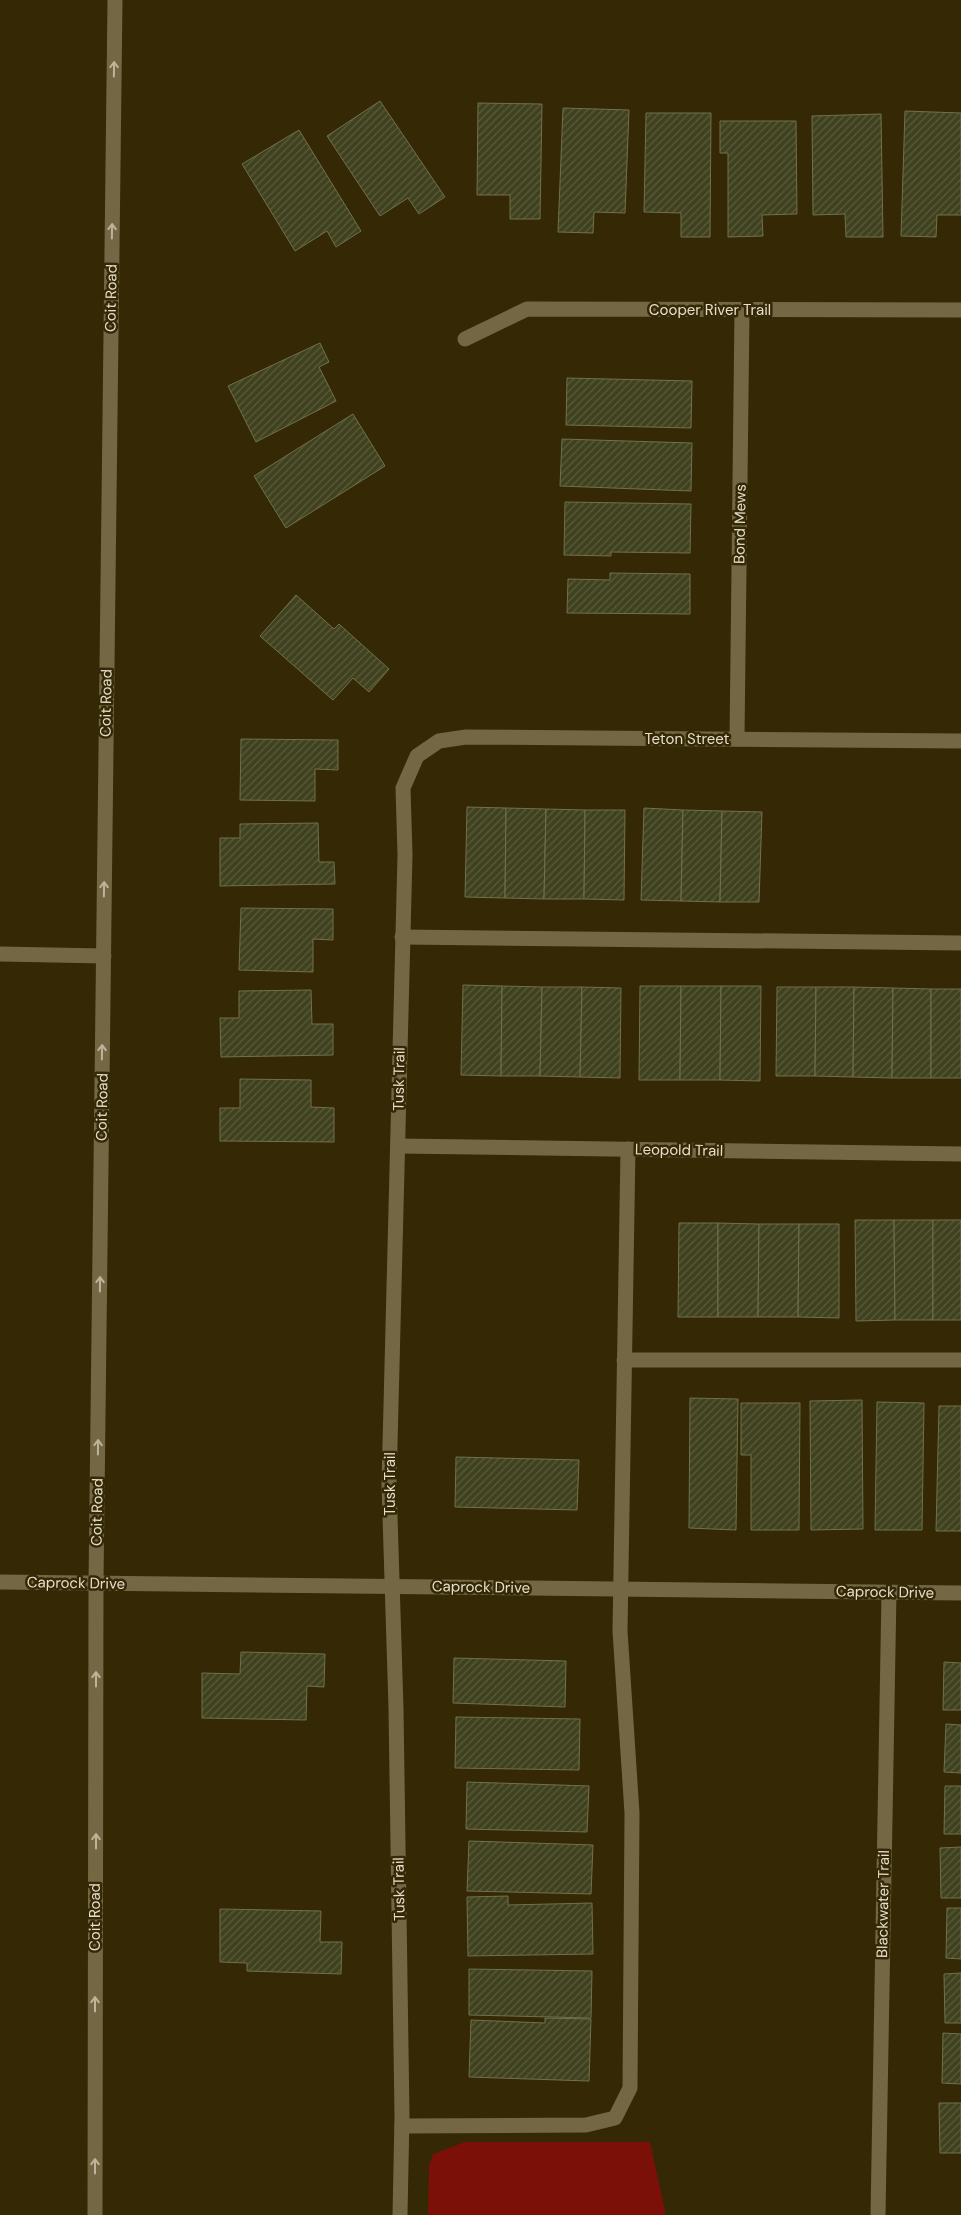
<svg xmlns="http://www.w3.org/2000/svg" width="961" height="2215" font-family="'DM Sans',sans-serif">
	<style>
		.park { fill: #7a1007 }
		.building { fill: url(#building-hatch); stroke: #70714d }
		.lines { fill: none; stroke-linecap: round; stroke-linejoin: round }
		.lane { stroke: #746744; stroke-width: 15 }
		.street { stroke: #746744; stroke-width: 15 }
		.secondary { stroke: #746744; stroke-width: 15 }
		.oneway { stroke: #bdb49c }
		.labels { text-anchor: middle; stroke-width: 5; stroke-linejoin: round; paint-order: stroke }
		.street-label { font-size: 15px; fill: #e5decb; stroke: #342805 }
	</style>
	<defs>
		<pattern id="building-hatch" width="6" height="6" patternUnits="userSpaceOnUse" patternTransform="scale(1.25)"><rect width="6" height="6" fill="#40411e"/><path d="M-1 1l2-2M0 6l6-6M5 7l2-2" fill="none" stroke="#5b5c3d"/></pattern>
	</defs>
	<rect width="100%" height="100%" fill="#342805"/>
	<polygon class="park" points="465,2142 650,2142 666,2215 428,2215 429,2166 433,2154"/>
	<g class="building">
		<polygon points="380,101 445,197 419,214 408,198 380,216 327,136"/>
		<polygon points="478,103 542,104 540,219 510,219 510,195 477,195"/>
		<polygon points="563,108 629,110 625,213 594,212 593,233 558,232"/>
		<polygon points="905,111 961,113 961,215 937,215 936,237 901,236"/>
		<polygon points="646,113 711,113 710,237 681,237 681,213 644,212"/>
		<polygon points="881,114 883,237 846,237 845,214 813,215 812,116"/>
		<polygon points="720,121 796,121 797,214 762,215 763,236 728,237 728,153 720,153"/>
		<polygon points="299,130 361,231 336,247 327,231 295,251 242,164"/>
		<polygon points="320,343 329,362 319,367 336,401 256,442 228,386"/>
		<polygon points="567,378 692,381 691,428 566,425"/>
		<polygon points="353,414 385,466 286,528 254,476"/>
		<polygon points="562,439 692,443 691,491 560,486"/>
		<polygon points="565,502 691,504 690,553 611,552 611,556 564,555"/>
		<polygon points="610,573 690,574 690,614 567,613 568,579 610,580"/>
		<polygon points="296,595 334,629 339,624 389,669 369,692 353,678 333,700 260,636"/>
		<polygon points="241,739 338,740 338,770 315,769 315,801 240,800"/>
		<polygon points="467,807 506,808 505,898 465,897"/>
		<polygon points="506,808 546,809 544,899 505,898"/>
		<polygon points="644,808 683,810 681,901 641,900"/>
		<polygon points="546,809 585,810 584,899 544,899"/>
		<polygon points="585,810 625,810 624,900 584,899"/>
		<polygon points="683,810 722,811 720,902 681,901"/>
		<polygon points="722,811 762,812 759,902 720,902"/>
		<polygon points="318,823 319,862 334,862 335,884 220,886 220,838 240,838 240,824"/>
		<polygon points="241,908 333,909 333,940 313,939 313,972 239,970"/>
		<polygon points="463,985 502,986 501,1076 461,1075"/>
		<polygon points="502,986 542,987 540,1076 501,1076"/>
		<polygon points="640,986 681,986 680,1080 639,1080"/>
		<polygon points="681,986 721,986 720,1080 680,1080"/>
		<polygon points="721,986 761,986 760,1081 720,1080"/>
		<polygon points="542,987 582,987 580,1077 540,1076"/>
		<polygon points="582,987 621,988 620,1078 580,1077"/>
		<polygon points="777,987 816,987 815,1076 776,1076"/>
		<polygon points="816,987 854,987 853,1077 815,1076"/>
		<polygon points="854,987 893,988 892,1078 853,1077"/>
		<polygon points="893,988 931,989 931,1078 892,1078"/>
		<rect x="931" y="989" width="30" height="89"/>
		<polygon points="311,990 312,1024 333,1024 333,1055 221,1057 220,1018 239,1018 239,991"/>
		<polygon points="240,1079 311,1080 311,1107 334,1108 334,1142 220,1141 220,1108 240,1108"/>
		<polygon points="855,1220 894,1220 895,1320 856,1321"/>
		<polygon points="894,1220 933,1220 933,1320 895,1320"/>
		<rect x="933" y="1220" width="28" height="100"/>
		<polygon points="679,1223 718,1223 718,1317 678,1317"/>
		<polygon points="718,1223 759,1224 758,1317 718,1317"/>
		<polygon points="759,1224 799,1224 798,1317 758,1317"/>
		<polygon points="799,1224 839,1224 839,1318 798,1317"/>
		<polygon points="690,1398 738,1399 736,1530 689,1528"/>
		<polygon points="862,1400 863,1529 811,1530 810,1401"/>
		<polygon points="877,1402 924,1403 922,1530 875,1530"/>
		<polygon points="741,1403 800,1403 799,1530 751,1530 751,1455 741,1455"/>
		<polygon points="939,1406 961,1406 961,1531 936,1531"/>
		<polygon points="456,1457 579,1460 577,1510 455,1507"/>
		<polygon points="241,1652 325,1654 324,1687 307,1686 306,1720 202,1718 202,1673 240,1674"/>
		<polygon points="454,1658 566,1661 565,1707 453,1703"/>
		<polygon points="944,1662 961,1663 961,1710 943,1710"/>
		<polygon points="456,1717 580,1719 579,1770 455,1768"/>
		<polygon points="946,1724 961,1725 961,1773 944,1772"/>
		<polygon points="467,1782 589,1786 587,1832 466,1829"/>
		<polygon points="945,1786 961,1786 961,1834 944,1834"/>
		<polygon points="469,1841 593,1845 591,1894 467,1891"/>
		<polygon points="961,1847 961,1898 941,1898 940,1848"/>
		<polygon points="508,1896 508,1905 592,1903 593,1954 468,1956 467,1897"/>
		<polygon points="947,1908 961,1908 961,1959 946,1958"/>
		<polygon points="220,1909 321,1911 320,1942 342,1942 341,1974 247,1971 247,1963 220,1962"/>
		<polygon points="469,1969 592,1971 591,2018 469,2015"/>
		<polygon points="961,1973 961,2023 945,2023 944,1974"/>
		<polygon points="545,2018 591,2019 589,2081 469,2077 471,2020 545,2023"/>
		<polygon points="943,2033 961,2034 961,2084 942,2083"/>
		<polygon points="939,2103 961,2103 961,2153 940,2153"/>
	</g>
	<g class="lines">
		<g class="lane">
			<polyline points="402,937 961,943"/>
			<polyline points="0,954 104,956"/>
			<polyline points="624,1360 961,1360"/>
			<polyline points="402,2126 586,2125 615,2118 630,2088 632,1813 620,1631 628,1149"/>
		</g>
		<g class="street">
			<polyline points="465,339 527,309 961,310"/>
			<polyline points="737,739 742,310"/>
			<polyline points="398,1146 961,1154"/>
			<polyline points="0,1582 961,1593"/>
			<polyline points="400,2215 402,2116 396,1708 389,1484 405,855 403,788 417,756 439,741 466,737 961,741"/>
			<polyline points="878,2215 889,1592"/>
		</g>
		<polyline class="secondary" points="95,2215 96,1583 115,0"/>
	</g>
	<defs><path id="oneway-shaft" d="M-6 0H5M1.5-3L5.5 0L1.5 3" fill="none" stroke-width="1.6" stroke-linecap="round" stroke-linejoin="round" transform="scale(1.25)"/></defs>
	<g class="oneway">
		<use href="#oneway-shaft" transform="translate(114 69) rotate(-89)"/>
		<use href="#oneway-shaft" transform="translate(112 231) rotate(-89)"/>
		<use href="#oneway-shaft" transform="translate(104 889) rotate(-89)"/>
		<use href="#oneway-shaft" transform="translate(102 1052) rotate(-89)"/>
		<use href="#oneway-shaft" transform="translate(100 1284) rotate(-89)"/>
		<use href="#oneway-shaft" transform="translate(98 1447) rotate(-89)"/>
		<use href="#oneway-shaft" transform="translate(96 1679) rotate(-90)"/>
		<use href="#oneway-shaft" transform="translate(96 1841) rotate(-90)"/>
		<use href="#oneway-shaft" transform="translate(95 2004) rotate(-90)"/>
		<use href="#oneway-shaft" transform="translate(95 2166) rotate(-90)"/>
	</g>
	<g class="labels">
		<g class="street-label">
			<text transform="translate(111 298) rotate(-89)" y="5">Coit Road</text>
			<text x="710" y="315">Cooper River Trail</text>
			<text transform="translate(740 524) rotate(-89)" y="5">Bond Mews</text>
			<text transform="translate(106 703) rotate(-89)" y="5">Coit Road</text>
			<text x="687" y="744">Teton Street</text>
			<text transform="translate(399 1079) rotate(-89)" y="5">Tusk Trail</text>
			<text transform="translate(102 1107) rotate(-89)" y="5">Coit Road</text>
			<text transform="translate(679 1150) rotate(1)" y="5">Leopold Trail</text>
			<text transform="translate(390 1484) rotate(-90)" y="5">Tusk Trail</text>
			<text transform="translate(97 1512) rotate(-89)" y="5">Coit Road</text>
			<text transform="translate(76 1583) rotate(1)" y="5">Caprock Drive</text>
			<text transform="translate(481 1587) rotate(1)" y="5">Caprock Drive</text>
			<text transform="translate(885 1592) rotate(1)" y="5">Caprock Drive</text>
			<text transform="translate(399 1889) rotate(-91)" y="5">Tusk Trail</text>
			<text transform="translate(883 1904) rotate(-89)" y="5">Blackwater Trail</text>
			<text transform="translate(95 1917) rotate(-90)" y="5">Coit Road</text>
		</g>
	</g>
</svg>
